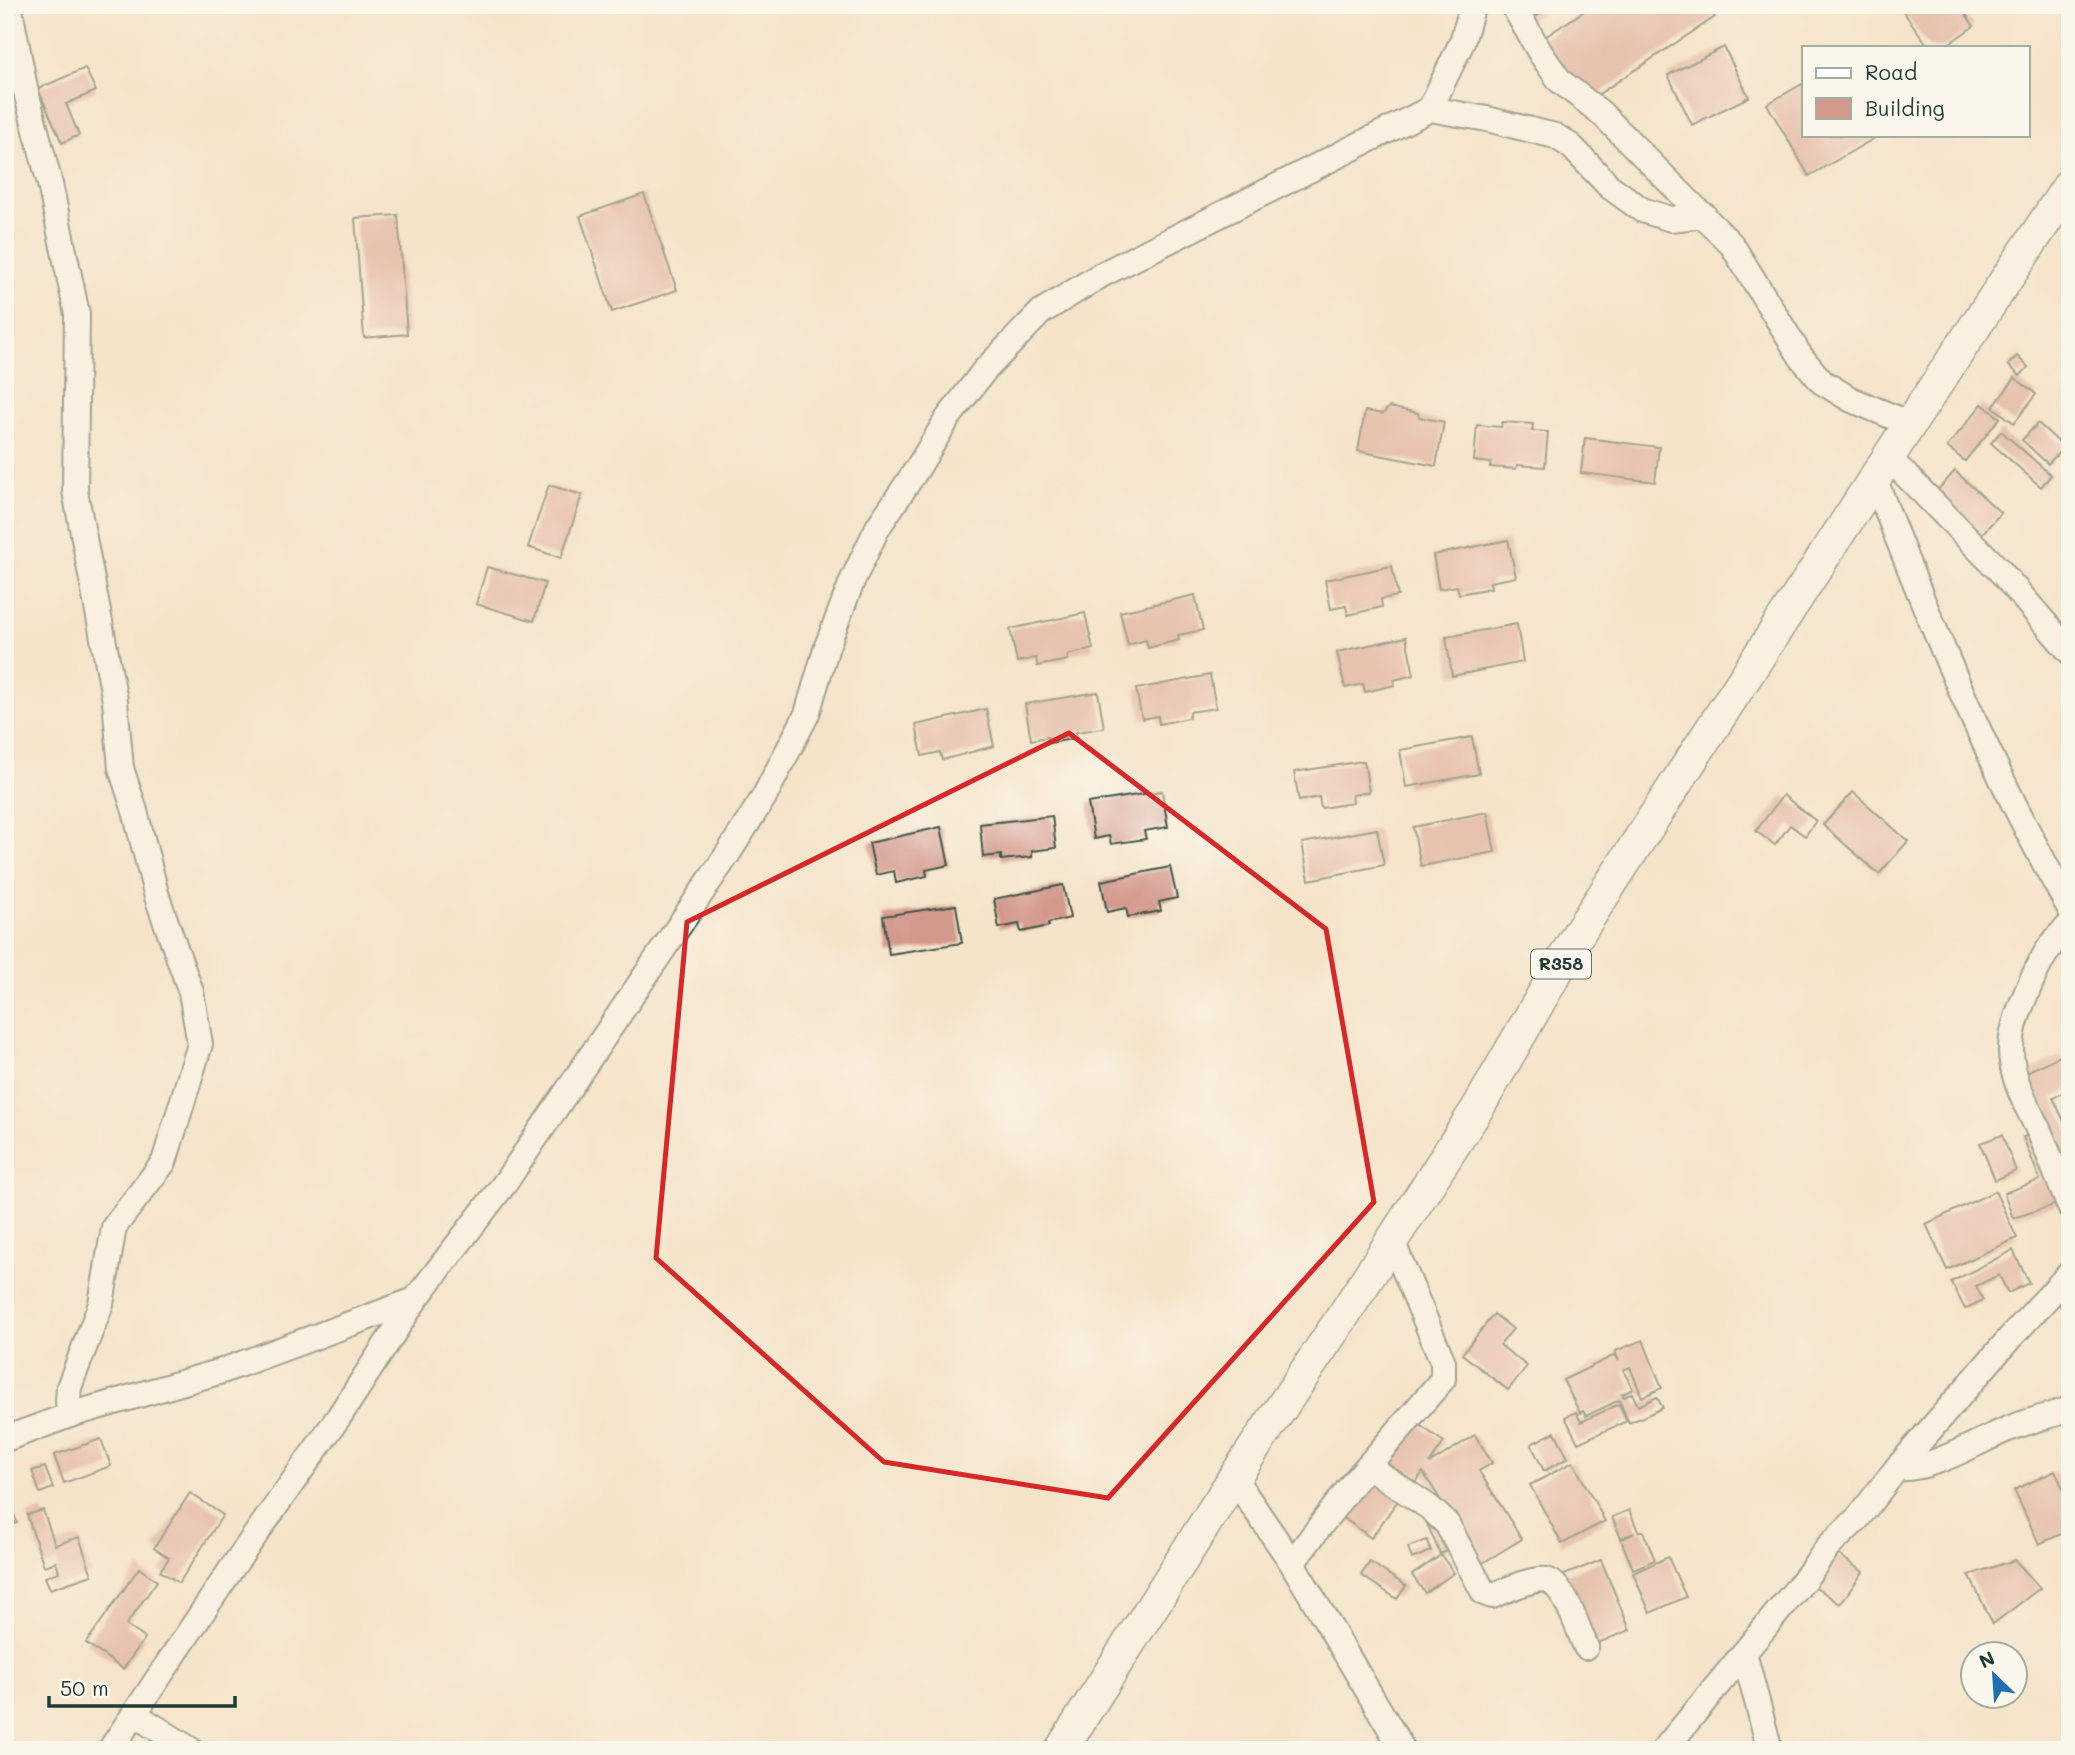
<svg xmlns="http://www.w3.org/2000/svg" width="2075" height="1755" font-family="Mali,sans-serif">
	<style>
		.building { fill: #d4998d }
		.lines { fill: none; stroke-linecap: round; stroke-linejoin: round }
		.minor-casing { stroke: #3f564a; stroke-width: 28 }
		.major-casing { stroke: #3f564a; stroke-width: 35 }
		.minor { stroke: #fff; stroke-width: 24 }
		.major { stroke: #fff; stroke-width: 32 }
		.marked { fill: none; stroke: #d62828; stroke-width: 5; stroke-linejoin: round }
		.labels { text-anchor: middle; stroke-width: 6; stroke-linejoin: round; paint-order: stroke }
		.shield { fill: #fbf7ec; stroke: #61756b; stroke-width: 2 }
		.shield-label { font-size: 18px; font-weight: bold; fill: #1f3d34 }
	</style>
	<rect width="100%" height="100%" fill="#fbf7ec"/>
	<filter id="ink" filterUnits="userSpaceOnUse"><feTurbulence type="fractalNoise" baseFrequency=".0143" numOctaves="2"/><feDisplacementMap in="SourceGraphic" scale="14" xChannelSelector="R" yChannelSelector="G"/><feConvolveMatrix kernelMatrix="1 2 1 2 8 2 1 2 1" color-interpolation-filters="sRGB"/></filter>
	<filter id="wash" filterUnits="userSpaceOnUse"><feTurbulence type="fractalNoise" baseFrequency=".00686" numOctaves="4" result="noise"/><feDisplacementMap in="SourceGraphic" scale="28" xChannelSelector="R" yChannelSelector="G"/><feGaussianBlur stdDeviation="1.57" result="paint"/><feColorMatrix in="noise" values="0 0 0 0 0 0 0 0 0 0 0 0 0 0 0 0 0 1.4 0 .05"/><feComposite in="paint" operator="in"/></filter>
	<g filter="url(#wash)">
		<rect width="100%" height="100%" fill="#f5e4ca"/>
		<g id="blocks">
			<g class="building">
				<polygon points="1521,5 1550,5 1551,7 1531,20"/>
				<polygon points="1593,5 1707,5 1715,17 1585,103 1542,39"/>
				<polygon points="1903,5 1959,5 1974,26 1944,47 1929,47 1900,7"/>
				<polygon points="1724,47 1749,97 1692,125 1668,75"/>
				<polygon points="85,68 96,91 66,104 79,135 62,143 38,89"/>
				<polygon points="1804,83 1804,135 1880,135 1809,176 1767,104"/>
				<polygon points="644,194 677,290 612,312 580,216"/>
				<polygon points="398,215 407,334 364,338 355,218"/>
				<polygon points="2017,356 2028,367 2020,376 2008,365"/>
				<polygon points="2015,378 2036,394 2014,423 1993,407"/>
				<polygon points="1982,404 2000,418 1965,461 1947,447"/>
				<polygon points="1389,407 1418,413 1419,417 1444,422 1436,466 1358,451 1365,411 1383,414"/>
				<polygon points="1502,422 1533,424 1532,431 1548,432 1545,467 1517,465 1516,469 1490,467 1491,463 1474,461 1477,425 1501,427"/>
				<polygon points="2038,423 2064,447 2048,464 2022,440"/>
				<polygon points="2001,431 2051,475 2041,487 1991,443"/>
				<polygon points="1585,438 1659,447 1655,482 1581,473"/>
				<polygon points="1955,471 2001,513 1979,537 1933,495"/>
				<polygon points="549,485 582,495 561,558 528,547"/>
				<polygon points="1508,540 1516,577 1490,582 1491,588 1459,594 1457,586 1439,589 1433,555"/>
				<polygon points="1392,566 1398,596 1381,599 1382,607 1348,615 1346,606 1331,609 1325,580"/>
				<polygon points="487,567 545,583 534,621 476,604"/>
				<polygon points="1195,595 1203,630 1178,635 1179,640 1148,648 1146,640 1128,645 1120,612"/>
				<polygon points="1085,613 1093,649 1067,655 1068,660 1037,666 1036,658 1017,662 1010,629"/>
				<polygon points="1517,624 1523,662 1452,676 1446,637"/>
				<polygon points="1406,637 1414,675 1394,680 1395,685 1365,692 1363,684 1345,688 1337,652"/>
				<polygon points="1210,675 1216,708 1190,712 1189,718 1159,724 1158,716 1142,719 1136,689"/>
				<polygon points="1098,692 1104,728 1076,732 1077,738 1049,743 1048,737 1031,740 1025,704"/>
				<polygon points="986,709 994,746 942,760 940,752 922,756 916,725"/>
				<polygon points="1472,737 1479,774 1406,787 1400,750"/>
				<polygon points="1364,761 1369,792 1352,795 1353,803 1321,808 1319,797 1299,801 1294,772"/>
				<polygon points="1162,791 1168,827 1144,831 1146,839 1111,844 1109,836 1094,839 1088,803"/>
				<polygon points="1853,792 1908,841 1879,874 1823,825"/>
				<polygon points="1783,795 1816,821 1805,836 1790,825 1775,845 1756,831"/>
				<polygon points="1487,812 1495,852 1421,866 1413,827"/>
				<polygon points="1052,816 1056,848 1032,851 1032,857 1001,860 1001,855 983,857 980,824"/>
				<polygon points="941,827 949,865 926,870 927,876 896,883 894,871 876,875 869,843"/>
				<polygon points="1377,829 1384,865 1309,880 1302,843"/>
				<polygon points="1170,867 1177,898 1159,902 1161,911 1128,917 1126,908 1107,912 1101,881"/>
				<polygon points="1063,885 1070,918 1048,923 1049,926 1021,932 1019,924 999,928 994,899"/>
				<polygon points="956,905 962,943 889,954 883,916"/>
				<polygon points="2060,1056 2070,1076 2070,1089 2053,1098 2070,1134 2070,1189 2016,1077"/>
				<polygon points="2038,1131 2070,1200 2013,1218 2004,1193 2040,1180 2023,1137"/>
				<polygon points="2002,1135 2016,1171 1995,1180 1980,1143"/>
				<polygon points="1995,1191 2017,1238 1947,1270 1926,1224"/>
				<polygon points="2013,1250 2029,1283 2008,1293 1999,1275 1976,1286 1983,1300 1965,1309 1951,1282"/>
				<polygon points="2070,1291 2070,1312 2065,1314 2056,1299"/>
				<polygon points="1494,1314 1513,1329 1500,1345 1527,1366 1508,1390 1462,1354"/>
				<polygon points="1643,1340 1662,1388 1642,1397 1630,1367 1623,1370 1633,1389 1622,1394 1624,1397 1632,1393 1638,1406 1657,1397 1663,1408 1629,1423 1619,1400 1586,1416 1583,1411 1580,1413 1563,1380 1615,1355 1619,1361 1615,1351"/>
				<polygon points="1619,1404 1627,1421 1578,1443 1565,1417 1576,1412 1581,1422"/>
				<polygon points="1411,1419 1444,1442 1429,1464 1475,1435 1492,1463 1479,1471 1522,1539 1481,1564 1423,1472 1414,1485 1381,1462"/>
				<polygon points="1555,1432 1568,1458 1544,1471 1531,1444"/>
				<polygon points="101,1439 111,1466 64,1483 54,1455"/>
				<polygon points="1573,1462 1605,1521 1562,1544 1530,1485"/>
				<polygon points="45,1467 53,1488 40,1493 32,1471"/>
				<polygon points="2055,1471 2070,1503 2070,1530 2039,1544 2014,1490"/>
				<polygon points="1372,1473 1402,1495 1371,1538 1341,1516"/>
				<polygon points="5,1485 17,1523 5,1527"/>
				<polygon points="190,1493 223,1515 179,1583 160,1571 169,1558 154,1548"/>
				<polygon points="43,1510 55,1545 79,1537 92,1575 50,1589 45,1577 59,1572 56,1562 44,1566 27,1515"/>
				<polygon points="1629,1510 1638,1531 1643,1531 1655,1560 1633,1569 1621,1540 1634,1533 1621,1538 1612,1517"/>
				<polygon points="1444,1513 1458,1546 1440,1554 1426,1521"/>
				<polygon points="1427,1540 1431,1551 1412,1559 1408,1547"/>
				<polygon points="1828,1547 1863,1572 1840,1604 1805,1579"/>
				<polygon points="1441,1555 1454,1573 1425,1593 1412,1575"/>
				<polygon points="1668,1557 1686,1597 1650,1613 1633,1573"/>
				<polygon points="1601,1560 1630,1630 1593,1645 1564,1575"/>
				<polygon points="2015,1560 2040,1588 1993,1624 1969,1575"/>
				<polygon points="1370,1562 1406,1586 1397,1599 1361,1575"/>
				<polygon points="139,1568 157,1581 126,1625 145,1638 123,1669 86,1643"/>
			</g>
		</g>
	</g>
	<g filter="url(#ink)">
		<use href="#blocks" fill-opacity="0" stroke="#3f564a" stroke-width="2"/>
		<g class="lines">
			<g class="minor-casing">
				<g id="minor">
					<polyline points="9,5 25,88 50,184 77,314 75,491 115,701 121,768 135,811 157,897 191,992 200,1044 164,1162 114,1227 101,1304 69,1387 68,1401 70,1415"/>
					<polyline points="1513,5 1541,54 1560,81 1601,113 1732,245 1801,357 1822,382 1850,399 1910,424"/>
					<polyline points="1430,109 1462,42 1473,5"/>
					<polyline points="1889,458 2001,572 2070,652"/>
					<path d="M1875,480c56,146 117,293 195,429"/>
					<path d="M2070,925c-19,16 -29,35 -39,57 -9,21 -20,45 -20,68 0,28 16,56 28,81 11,25 20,51 31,76"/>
					<polyline points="5,1439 70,1415 222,1371 415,1300"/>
					<path d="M1368,1466l62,42 17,16 37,69 8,3c12,-5 46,-21 57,-15 16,7 30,50 37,66"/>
					<path d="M1897,1468c34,3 79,-26 111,-39 20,-8 41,-13 62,-20"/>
					<polyline points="1234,1478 1292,1563 1403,1750"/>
					<polyline points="1292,1563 1353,1483 1443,1379 1443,1362 1392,1241"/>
					<polyline points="1744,1653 1770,1750"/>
					<polyline points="134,1714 191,1750"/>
					<polyline points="110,1750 232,1568 340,1415 415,1300 505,1183 729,852 764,797 807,714 827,646 853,579 878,527 917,469 948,418 984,371 1041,312 1101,275 1430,109 1487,119 1555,136 1571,146 1609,186 1642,210 1671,219 1704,215"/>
					<polyline points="1664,1750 1805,1579 1828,1547 1858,1518 1897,1468 2009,1339 2070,1273"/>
				</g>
			</g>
			<g class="major-casing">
				<polyline id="major" points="1061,1750 1234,1478 1345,1313 1479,1106 1578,934 1910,424 2070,184"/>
			</g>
			<use href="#minor" class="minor"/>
			<use href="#major" class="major"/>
		</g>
	</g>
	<path d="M0 0H2075V1755H0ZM1069,733l257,196 48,273 -266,296 -224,-36 -228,-204 31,-336z" fill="#f5e4ca" fill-opacity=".55" fill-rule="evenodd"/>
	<path class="marked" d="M1069,733l257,196 48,273 -266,296 -224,-36 -228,-204 31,-336z"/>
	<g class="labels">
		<rect class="shield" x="1531" y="949.5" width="60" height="29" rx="5"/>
		<g class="shield-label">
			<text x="1561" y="970">R358</text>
		</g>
	</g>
	<rect width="2075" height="1755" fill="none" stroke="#fbf7ec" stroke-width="28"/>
	<rect x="1802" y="46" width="228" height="91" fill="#fbf7ec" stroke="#a3ada2" stroke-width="2"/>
	<rect x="1816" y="68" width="35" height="10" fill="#ffffff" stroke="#a3ada2" stroke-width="2"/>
	<text x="1865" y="80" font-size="21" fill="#1f3d34">Road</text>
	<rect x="1816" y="98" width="35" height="21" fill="#d4998d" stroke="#a3ada2" stroke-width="2"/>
	<text x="1865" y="116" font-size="21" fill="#1f3d34">Building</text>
	<g transform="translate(1994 1675) rotate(335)"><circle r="33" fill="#fbf7ec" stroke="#a3ada2" stroke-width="2"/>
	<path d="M0-5L12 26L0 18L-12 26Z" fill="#1f6fb2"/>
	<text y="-10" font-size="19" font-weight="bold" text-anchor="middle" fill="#1f3d34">N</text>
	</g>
	<path d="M49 1696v10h186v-10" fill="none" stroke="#1f3d34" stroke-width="3.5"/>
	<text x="60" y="1696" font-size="21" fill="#1f3d34" stroke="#fbf7ec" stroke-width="5" paint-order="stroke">50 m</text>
</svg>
